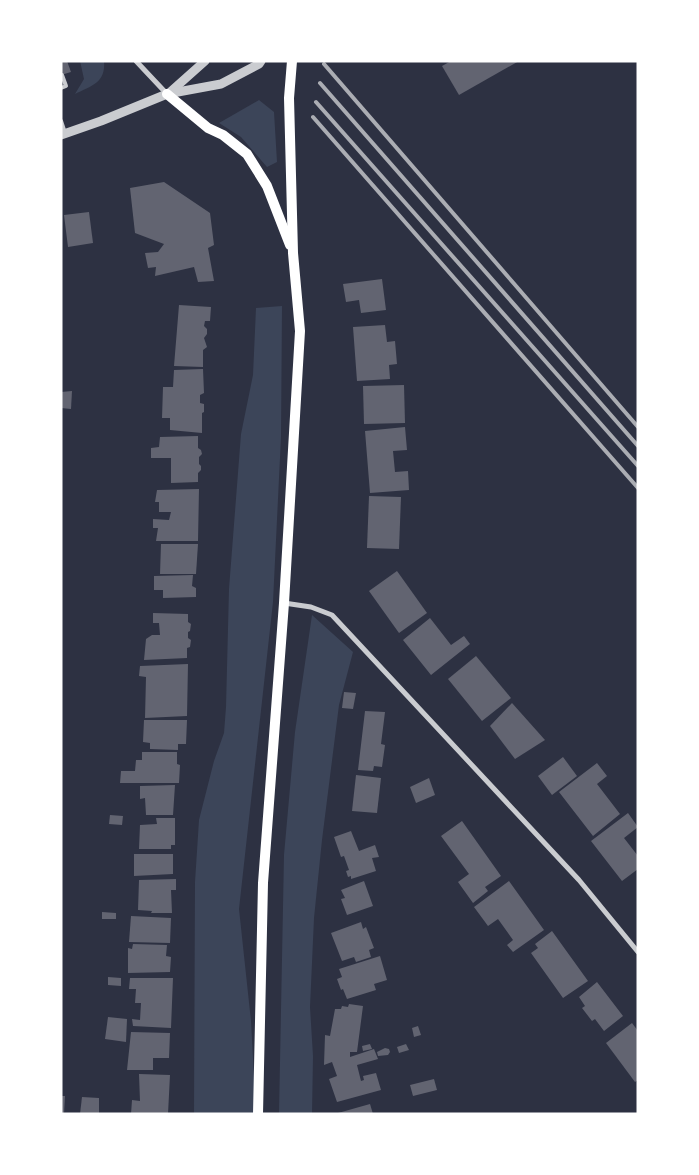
<svg xmlns="http://www.w3.org/2000/svg" width="699" height="1175" font-family="'Roboto Condensed',sans-serif">
	<style>
		.green { fill: #3c4559 }
		.building { fill: #626471 }
		.lines { fill: none; stroke-linecap: round; stroke-linejoin: round }
		.service { stroke: #caccd0; stroke-width: 4 }
		.minor { stroke: #caccd0; stroke-width: 5 }
		.tertiary { stroke: #caccd0; stroke-width: 9 }
		.secondary { stroke: #fff; stroke-width: 10 }
		.rail { stroke: #abadb3; stroke-width: 4 }
	</style>
	<rect width="100%" height="100%" fill="#2d3142"/>
	<g class="green">
		<path d="M80,61h24c2,22 -13,25 -29,33l9,-15z"/>
		<polygon points="259,100 274,112 277,162 267,167 241,137 219,123"/>
		<polygon points="282,306 281,437 273,602 239,909 251,1021 256,1114 194,1114 195,882 199,820 214,761 224,733 226,707 229,589 241,434 253,375 256,308"/>
		<polygon points="312,615 353,652 339,705 322,840 314,918 310,1007 313,1056 312,1114 279,1114 284,855 295,732"/>
	</g>
	<g class="building">
		<polygon points="61,61 67,61 71,72 61,75"/>
		<polygon points="451,61 519,61 459,95 442,66"/>
		<polygon points="164,182 210,213 214,245 208,248 214,281 198,282 194,267 155,276 156,267 148,268 145,253 158,252 164,244 135,233 130,188"/>
		<polygon points="89,212 93,243 68,247 64,215"/>
		<polygon points="382,279 386,310 361,313 359,300 346,302 343,284"/>
		<polygon points="179,305 211,307 210,321 205,321 204,326 207,329 207,334 204,338 207,347 203,350 203,367 174,366"/>
		<polygon points="385,325 387,342 395,341 397,364 389,365 390,379 357,381 353,327"/>
		<polygon points="203,369 204,393 200,395 200,403 204,404 204,412 202,413 202,433 170,430 170,418 162,418 163,387 173,387 174,370"/>
		<polygon points="404,385 405,423 364,424 363,386"/>
		<polygon points="72,391 71,409 61,408 61,392"/>
		<polygon points="405,427 407,450 393,451 395,472 408,471 409,490 370,493 365,431"/>
		<polygon points="198,436 198,448 201,450 202,454 199,457 199,464 201,466 201,470 198,473 198,482 171,483 171,458 151,458 151,448 159,447 160,437"/>
		<polygon points="199,489 198,541 156,541 158,528 153,528 153,519 169,520 171,512 159,512 159,502 155,502 157,490"/>
		<polygon points="369,496 401,497 399,549 367,548"/>
		<polygon points="161,544 198,544 196,574 160,574"/>
		<polygon points="397,571 427,613 399,633 369,591"/>
		<polygon points="193,575 192,586 196,588 196,597 163,598 163,590 154,590 154,576"/>
		<polygon points="153,613 188,614 188,622 191,624 190,631 188,632 188,638 191,640 190,647 187,648 187,658 144,660 146,639 152,635 160,635 159,623 153,623"/>
		<polygon points="430,618 451,645 464,636 470,644 431,675 403,640"/>
		<polygon points="476,656 511,698 482,721 448,679"/>
		<polygon points="188,664 187,716 145,718 146,677 139,676 140,666"/>
		<polygon points="344,692 356,693 353,709 342,708"/>
		<polygon points="512,703 545,740 515,759 490,726"/>
		<polygon points="365,711 385,712 381,744 385,745 382,767 374,766 373,771 358,770"/>
		<polygon points="144,720 187,720 186,744 178,744 178,750 150,749 150,743 143,742"/>
		<polygon points="142,752 177,752 177,764 180,765 179,783 120,783 121,771 135,771 136,760 142,760"/>
		<polygon points="563,757 577,776 552,795 538,776"/>
		<polygon points="597,763 607,776 597,784 620,814 593,836 559,792"/>
		<polygon points="356,775 381,778 377,813 352,811"/>
		<polygon points="429,778 435,795 416,803 410,787"/>
		<polygon points="175,785 173,815 146,815 145,798 140,799 140,786"/>
		<polygon points="628,813 638,827 624,838 638,856 638,869 622,881 591,841"/>
		<polygon points="110,815 123,816 122,825 109,824"/>
		<polygon points="156,818 175,818 175,845 171,845 171,849 139,849 140,825 157,824"/>
		<polygon points="462,821 501,876 485,887 488,891 473,903 458,882 469,874 441,836"/>
		<polygon points="351,831 359,851 375,845 379,857 372,858 376,871 351,879 351,876 348,877 346,871 349,870 344,856 341,857 334,837"/>
		<polygon points="134,854 173,854 173,874 134,876"/>
		<polygon points="176,879 176,890 171,890 172,913 151,913 152,911 138,910 139,880"/>
		<polygon points="364,881 373,906 347,915 341,899 345,898 341,890"/>
		<polygon points="509,881 544,930 513,952 507,945 513,940 498,919 488,926 474,907"/>
		<polygon points="102,912 116,913 116,919 102,919"/>
		<polygon points="131,916 171,918 170,943 129,942"/>
		<polygon points="361,922 363,929 366,927 374,948 369,950 371,957 356,962 354,957 342,961 331,933"/>
		<polygon points="552,931 588,981 563,998 531,953 538,948 535,944"/>
		<polygon points="133,944 167,945 166,956 171,957 170,972 128,973 128,948 132,949"/>
		<polygon points="380,956 387,980 374,984 376,990 347,999 343,989 341,990 337,979 342,977 339,969"/>
		<polygon points="108,977 121,978 121,986 108,985"/>
		<polygon points="130,978 173,978 171,1028 133,1026 132,1019 140,1020 141,1003 135,1003 136,989 129,989"/>
		<polygon points="597,982 623,1016 604,1031 595,1019 592,1021 582,1008 585,1006 579,997"/>
		<polygon points="349,1004 363,1006 357,1052 350,1052 350,1057 374,1049 378,1059 357,1065 361,1081 364,1080 363,1076 376,1073 381,1090 337,1102 329,1079 337,1076 332,1062 324,1065 325,1035 330,1036 335,1009 341,1009 342,1006 348,1007"/>
		<polygon points="108,1017 127,1019 126,1042 105,1039"/>
		<polygon points="632,1023 638,1031 638,1080 635,1082 606,1043"/>
		<polygon points="418,1026 421,1035 414,1037 412,1028"/>
		<polygon points="131,1032 170,1033 169,1058 153,1058 153,1070 127,1070"/>
		<polygon points="370,1044 372,1049 363,1051 362,1046"/>
		<polygon points="406,1044 409,1050 399,1053 397,1047"/>
		<polygon points="385,1048 389,1049 390,1052 388,1055 378,1056 377,1052"/>
		<polygon points="139,1074 170,1075 168,1114 131,1114 132,1100 140,1101"/>
		<polygon points="434,1079 437,1090 413,1096 410,1085"/>
		<polygon points="61,1096 65,1096 64,1114 61,1114"/>
		<polygon points="82,1097 99,1098 99,1114 80,1114"/>
		<polygon points="370,1104 373,1114 338,1114 338,1113"/>
	</g>
	<g class="lines">
		<g class="service">
			<polyline points="61,88 66,86 62,75"/>
			<polyline points="61,121 65,133"/>
		</g>
		<g class="minor">
			<polyline points="136,61 167,94"/>
			<polyline points="284,603 311,607 332,615 579,880 638,952"/>
		</g>
		<g class="tertiary">
			<polyline points="168,94 205,61"/>
			<polyline points="61,135 101,121 167,94 221,84 259,64 261,61"/>
		</g>
		<g class="secondary">
			<polyline points="167,94 208,128 223,135 247,154 267,186 290,245"/>
			<polyline points="258,1114 263,883 284,603 300,331 293,253 289,98 292,61"/>
		</g>
		<g class="rail">
			<polyline points="324,64 638,427"/>
			<polyline points="320,83 638,446"/>
			<polyline points="316,102 638,466"/>
			<polyline points="313,117 638,488"/>
		</g>
	</g>
	<rect width="699" height="1175" fill="none" stroke="#ffffff" stroke-width="125"/>
</svg>
